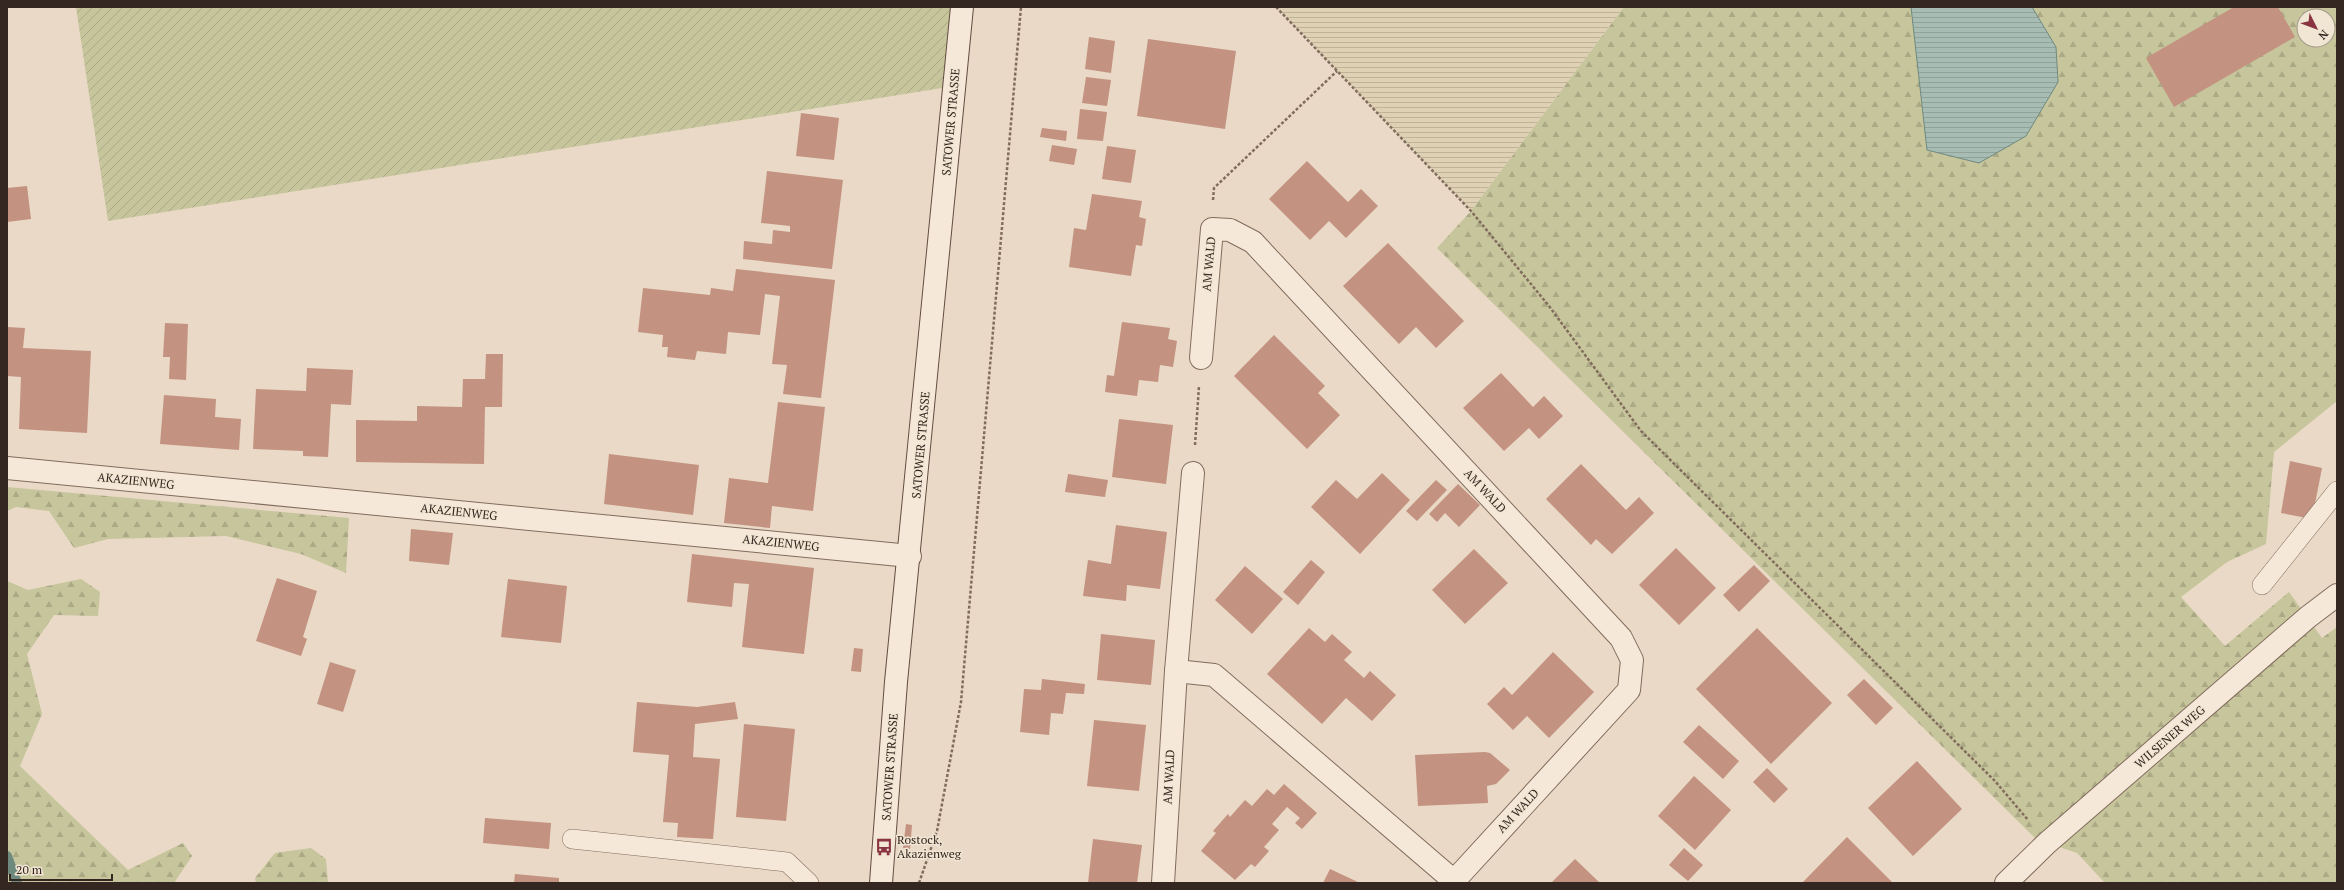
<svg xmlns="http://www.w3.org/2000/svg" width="2344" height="890" font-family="'PT Serif',serif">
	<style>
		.farmland { fill: url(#farmland-rules) }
		.forest { fill: url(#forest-firs); fill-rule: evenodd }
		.garden { fill: url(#garden-furrows) }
		.water { fill: url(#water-rules); stroke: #6e8a7f }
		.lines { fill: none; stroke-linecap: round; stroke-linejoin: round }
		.stream { stroke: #6e8a7f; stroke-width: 10 }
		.building { fill: #c39280 }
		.service-casing { stroke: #826c5d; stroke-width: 20 }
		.minor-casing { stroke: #826c5d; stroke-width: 24 }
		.secondary-casing { stroke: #644d41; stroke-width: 24 }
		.path { stroke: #826c5d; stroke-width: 2.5; stroke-dasharray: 3 2; stroke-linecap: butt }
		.service { stroke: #f5e8d8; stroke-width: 19 }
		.minor { stroke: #f5e8d8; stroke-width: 22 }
		.secondary { stroke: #f5e8d8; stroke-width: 22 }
		.labels { text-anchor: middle; stroke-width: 3; stroke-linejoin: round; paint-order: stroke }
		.street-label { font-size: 12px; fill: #342620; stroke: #f1e5d4 }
		.poi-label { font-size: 12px; fill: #342620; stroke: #f1e5d4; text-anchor: start }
	</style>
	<defs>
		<pattern id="farmland-rules" width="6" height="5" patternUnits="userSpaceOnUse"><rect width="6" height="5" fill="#ded1b4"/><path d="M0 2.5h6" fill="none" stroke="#bfb39a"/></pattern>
		<pattern id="forest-firs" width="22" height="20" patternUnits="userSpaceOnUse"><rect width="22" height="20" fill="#c6c59b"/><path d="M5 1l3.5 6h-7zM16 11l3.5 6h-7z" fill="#aba985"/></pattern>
		<pattern id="garden-furrows" width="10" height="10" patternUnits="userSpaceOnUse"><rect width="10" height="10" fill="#c6c59b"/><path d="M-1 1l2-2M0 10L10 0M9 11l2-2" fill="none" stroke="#aba985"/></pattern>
		<pattern id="water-rules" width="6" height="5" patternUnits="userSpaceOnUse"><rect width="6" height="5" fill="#a7bdb3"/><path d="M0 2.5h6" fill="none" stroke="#90a29a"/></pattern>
	</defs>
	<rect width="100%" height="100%" fill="#e9d9c6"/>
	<polygon class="farmland" points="1276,7 1624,7 1471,211"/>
	<g class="forest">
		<path d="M1624,7h713v394l-63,51 -8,92 -39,18 -46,35 44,49 64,-54 33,46 15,-11v256h-232l-28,-30 -41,-14 -599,-591 34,-37zM2304,16h24v24h-24z"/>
		<polygon points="7,487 349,518 346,573 301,554 226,536 108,539 74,548 49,511 16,507 7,511"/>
		<polygon points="81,579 100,592 98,616 54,615 27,654 42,714 20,766 128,870 183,843 192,856 174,883 7,883 7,581 28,590"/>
		<polygon points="311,848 326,859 328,883 256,883 255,878 275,853"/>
	</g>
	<polygon class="garden" points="76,7 962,7 955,86 108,221"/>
	<polygon class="water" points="1911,7 2032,7 2056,47 2058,82 2026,136 1979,163 1927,150"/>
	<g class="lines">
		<polyline class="stream" points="7,856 17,883"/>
	</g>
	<g class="building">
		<polygon points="2234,7 2278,7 2295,37 2174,107 2146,58"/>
		<polygon points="1089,37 1115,41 1111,73 1085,69"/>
		<polygon points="1148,39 1236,51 1225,129 1137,116"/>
		<polygon points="1086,77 1111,80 1107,106 1082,103"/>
		<polygon points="1080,109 1107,112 1103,141 1077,139"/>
		<polygon points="801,113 839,118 834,160 796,156"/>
		<polygon points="1042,128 1067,131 1066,141 1040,137"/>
		<polygon points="1052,145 1077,149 1074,165 1049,161"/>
		<polygon points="1107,146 1136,150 1131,183 1102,179"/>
		<polygon points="1307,161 1348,202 1361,189 1378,206 1346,238 1329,221 1310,240 1269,199"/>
		<polygon points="767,171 843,180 832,269 743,259 744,241 772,244 773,230 790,232 790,226 761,223"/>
		<polygon points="27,186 31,219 7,222 7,188"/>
		<polygon points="1092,194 1142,201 1139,217 1146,219 1142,246 1136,245 1131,276 1069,267 1074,228 1086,230"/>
		<polygon points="1388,243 1464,321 1436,348 1416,327 1399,344 1343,286"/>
		<polygon points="736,269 835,280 821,398 783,394 787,365 772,364 780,296 765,294 760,335 728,332 726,354 697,351 695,360 667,357 668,347 662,347 663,335 638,332 643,288 710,295 711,288 733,291"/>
		<polygon points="1122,322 1170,328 1168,339 1177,341 1173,367 1160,365 1158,382 1139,380 1137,396 1105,392 1107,375 1114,376"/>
		<polygon points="165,323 188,324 186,380 169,379 170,357 163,357"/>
		<polygon points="7,327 25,328 23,348 91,351 87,433 19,429 21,377 7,376"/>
		<polygon points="1274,335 1325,386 1318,393 1340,415 1307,449 1234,376"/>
		<polygon points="486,354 503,354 502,407 485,407 484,464 356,462 356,420 417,421 417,406 462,407 463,379 485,379"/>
		<polygon points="307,368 353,370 351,405 331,404 328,457 303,456 303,451 253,449 256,389 306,391"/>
		<polygon points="1501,373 1533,407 1544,396 1563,416 1539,439 1529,428 1504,451 1463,408"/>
		<polygon points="164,395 216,399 215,417 241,419 239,450 160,444"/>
		<polygon points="778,402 825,407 813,511 772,506 770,528 724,523 729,478 768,483"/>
		<polygon points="1119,419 1173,425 1166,484 1112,477"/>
		<polygon points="609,454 699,465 693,515 604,504"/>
		<polygon points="2290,461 2322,468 2312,519 2281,513"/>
		<polygon points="1581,464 1626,510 1639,497 1654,513 1612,554 1596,539 1591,545 1546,499"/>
		<polygon points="1382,473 1410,500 1360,554 1311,507 1336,480 1357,499"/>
		<polygon points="1068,474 1108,480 1105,497 1065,492"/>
		<polygon points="1436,480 1447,490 1417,521 1406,511"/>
		<polygon points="1458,484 1480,505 1459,527 1445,513 1437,522 1429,514"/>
		<polygon points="1116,525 1167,532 1160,589 1127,585 1126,601 1083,596 1088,560 1111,564"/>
		<polygon points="411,529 453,533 449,565 409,561"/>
		<polygon points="1676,548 1716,588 1679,625 1639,585"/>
		<polygon points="1474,549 1508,583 1465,624 1432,590"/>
		<polygon points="692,554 814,568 804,654 742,647 749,584 734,583 732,607 687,602"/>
		<polygon points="1311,560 1325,572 1298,605 1283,592"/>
		<polygon points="1754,565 1770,581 1739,612 1723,595"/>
		<polygon points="1245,566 1283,599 1252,634 1215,600"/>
		<polygon points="277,578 317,591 303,637 307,639 301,656 256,641"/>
		<polygon points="508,579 567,586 561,643 501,637"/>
		<polygon points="1309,628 1325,642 1332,634 1352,652 1344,660 1364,678 1370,671 1396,695 1372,721 1346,698 1322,724 1267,674"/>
		<polygon points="1757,628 1832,703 1771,764 1696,689"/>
		<polygon points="1101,634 1155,640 1151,685 1097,680"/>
		<polygon points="854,648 863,649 861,672 851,671"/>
		<polygon points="1553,652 1594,692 1549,738 1527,716 1513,730 1487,704 1504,687 1512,695"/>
		<polygon points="330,662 356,670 343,712 317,704"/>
		<polygon points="1042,679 1085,684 1084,694 1066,693 1063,714 1051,713 1049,735 1020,732 1024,689 1041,690"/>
		<polygon points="1864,679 1893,708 1876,725 1847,695"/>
		<polygon points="637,702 697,707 735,702 738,719 695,724 693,757 720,759 713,839 677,837 678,823 663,822 669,755 633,752"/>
		<polygon points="1094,720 1146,725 1139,791 1087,786"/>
		<polygon points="744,724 795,729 786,821 736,817"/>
		<polygon points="1699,725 1739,761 1723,779 1683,742"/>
		<polygon points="1485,752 1490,753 1510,770 1496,784 1487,786 1488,803 1418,806 1415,755"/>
		<polygon points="1917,761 1962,809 1913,856 1868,808"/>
		<polygon points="1767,768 1788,789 1774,803 1753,782"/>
		<polygon points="1694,776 1731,810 1695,850 1658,816"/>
		<polygon points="1284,784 1317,813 1302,829 1295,823 1300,818 1287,807 1272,824 1279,830 1264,847 1269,851 1255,867 1251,864 1235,880 1201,851 1216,833 1213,831 1228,814 1230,817 1245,800 1252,806 1267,789 1274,795"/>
		<polygon points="485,818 551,823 549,849 483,843"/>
		<polygon points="906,824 912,825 910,849 903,848"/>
		<polygon points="1847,837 1893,883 1802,883"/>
		<polygon points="1093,839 1142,845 1137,883 1088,883"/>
		<polygon points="1684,848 1703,865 1688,881 1669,865"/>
		<polygon points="1575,859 1600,883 1551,883"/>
		<polygon points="1330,869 1360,883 1323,883"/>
		<polygon points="515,874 559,878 559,883 514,883"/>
	</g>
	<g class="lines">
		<g class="service-casing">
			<g id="service">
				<polyline points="2262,585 2337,491"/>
				<polyline points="572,839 787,862 809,883"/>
			</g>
		</g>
		<g class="minor-casing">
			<g id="minor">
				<polyline points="7,468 910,556"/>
				<polyline points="1176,671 1214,675 1454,881 1629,690 1632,660 1621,638 1253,242 1230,230 1212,229 1201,358"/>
				<polyline points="1163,883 1176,671 1193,473"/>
				<polyline points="2006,883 2047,843 2308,617 2337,595"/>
			</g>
		</g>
		<g class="secondary-casing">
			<polyline id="secondary" points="881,883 896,682 962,7"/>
		</g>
		<g class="path">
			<polyline points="1276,7 1471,211 1549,306 1641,431 1995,781 2028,820"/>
			<polyline points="1213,200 1214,188 1337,71"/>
			<polyline points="1195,445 1199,386"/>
			<polyline points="919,883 937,831 961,702 1021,7"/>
		</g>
		<use href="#service" class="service"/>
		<use href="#minor" class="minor"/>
		<use href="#secondary" class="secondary"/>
	</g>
	<defs>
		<g id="bus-bare" transform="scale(1.38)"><path d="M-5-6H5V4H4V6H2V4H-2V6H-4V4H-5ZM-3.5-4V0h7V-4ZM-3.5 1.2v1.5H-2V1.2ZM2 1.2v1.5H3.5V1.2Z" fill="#8a3441" stroke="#f1e5d4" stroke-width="2.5" paint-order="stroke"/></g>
	</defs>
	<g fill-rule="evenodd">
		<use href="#bus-bare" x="884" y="847"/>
	</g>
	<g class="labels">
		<g class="street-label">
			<text transform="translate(951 122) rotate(-85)" y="4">SATOWER STRASSE</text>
			<text transform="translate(1209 264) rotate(-85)" y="4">AM WALD</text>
			<text transform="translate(921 445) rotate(-85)" y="4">SATOWER STRASSE</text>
			<text transform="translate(136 481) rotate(6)" y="4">AKAZIENWEG</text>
			<text transform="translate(1485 491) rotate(47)" y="4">AM WALD</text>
			<text transform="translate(459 512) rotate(6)" y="4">AKAZIENWEG</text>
			<text transform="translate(781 543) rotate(6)" y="4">AKAZIENWEG</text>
			<text transform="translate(2170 737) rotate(-41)" y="4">WILSENER WEG</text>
			<text transform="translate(890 767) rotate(-86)" y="4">SATOWER STRASSE</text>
			<text transform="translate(1169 777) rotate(-87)" y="4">AM WALD</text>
			<text transform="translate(1518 811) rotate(-47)" y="4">AM WALD</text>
		</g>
		<g class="poi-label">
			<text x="897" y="844">Rostock,<tspan x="897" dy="14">Akazienweg</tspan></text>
		</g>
	</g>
	<rect width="2344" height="890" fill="none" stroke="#342620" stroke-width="16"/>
	<g transform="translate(2316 28) rotate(132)"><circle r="19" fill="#f1e5d4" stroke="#a5998c"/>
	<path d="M0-3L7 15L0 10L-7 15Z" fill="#8a3441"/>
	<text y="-6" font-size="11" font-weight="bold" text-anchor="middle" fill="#342620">N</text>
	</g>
	<path d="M10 874v6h102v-6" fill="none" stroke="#342620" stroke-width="2"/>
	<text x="16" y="874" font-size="12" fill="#342620" stroke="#f1e5d4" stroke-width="3" paint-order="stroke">20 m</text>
</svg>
